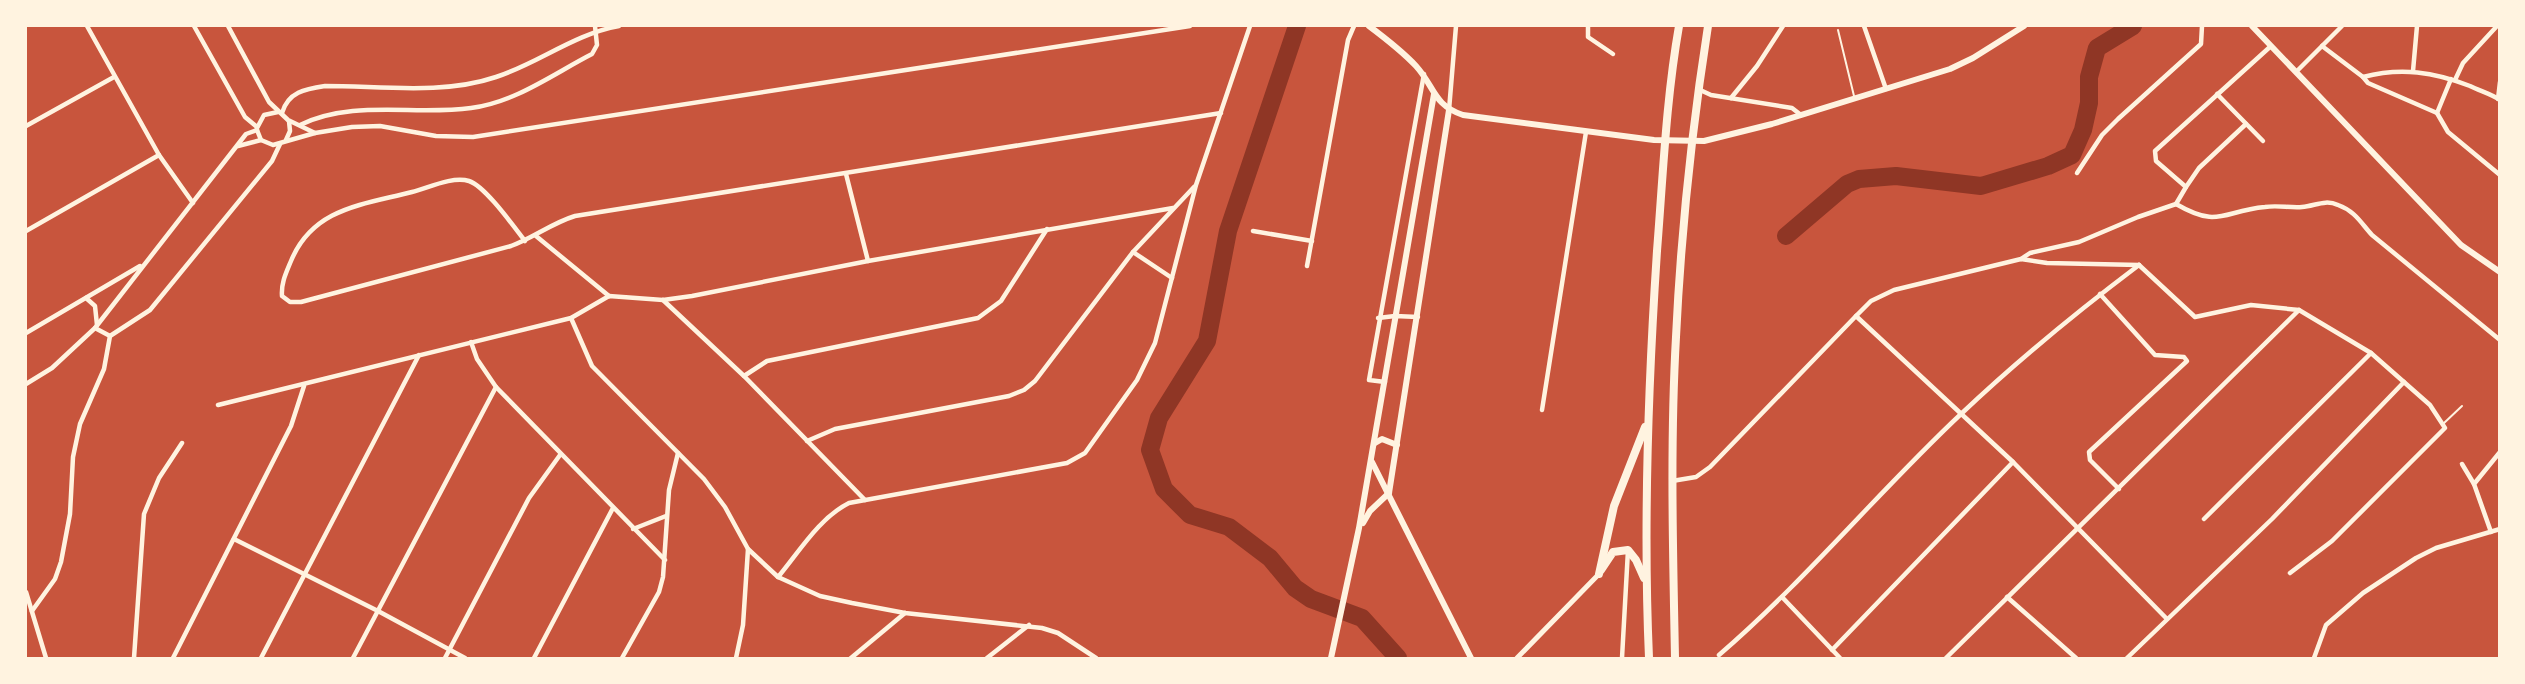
<svg xmlns="http://www.w3.org/2000/svg" width="2525" height="684" font-family="Quicksand,sans-serif">
	<style>
		.lines { fill: none; stroke-linecap: round; stroke-linejoin: round }
		.river { stroke: #8f3625; stroke-width: 18 }
		.service { stroke: #fff3e0; stroke-width: 2 }
		.minor { stroke: #fff3e0; stroke-width: 4.5 }
		.tertiary { stroke: #fff3e0; stroke-width: 5 }
		.secondary { stroke: #fff3e0; stroke-width: 6 }
		.motorway { stroke: #fff3e0; stroke-width: 8 }
	</style>
	<rect width="100%" height="100%" fill="#c8553d"/>
	<g class="lines">
		<g class="river">
			<polyline points="1297,26 1228,231 1207,341 1159,418 1150,450 1164,489 1190,515 1229,527 1270,558 1295,588 1311,599 1362,618 1398,658"/>
			<polyline points="1786,236 1847,184 1859,179 1896,176 1981,186 2048,166 2072,155 2083,130 2089,103 2089,77 2097,48 2133,26"/>
		</g>
		<g class="service">
			<polyline points="1838,30 1854,96"/>
			<polyline points="2443,424 2462,406"/>
		</g>
		<g class="minor">
			<polyline points="87,26 159,155 193,203"/>
			<polyline points="194,26 245,117 257,127"/>
			<polyline points="228,26 269,102 288,120 315,133"/>
			<polyline points="1588,26 1588,37 1613,54"/>
			<polyline points="1864,26 1886,89"/>
			<polyline points="2322,46 2363,77 2368,83 2437,113 2448,132 2500,175"/>
			<polyline points="2413,71 2417,26"/>
			<polyline points="2296,72 2342,26"/>
			<path d="M2363,77c38,-10 71,-5 107,9 10,5 21,8 30,14"/>
			<polyline points="2455,80 2463,63 2497,26"/>
			<polyline points="1698,89 1711,95 1792,108 1801,115"/>
			<polyline points="2217,94 2263,141"/>
			<polyline points="1731,98 1757,66 1783,26"/>
			<polyline points="2498,99 2500,82"/>
			<polyline points="1449,110 1456,26"/>
			<path d="M282,113c6,-21 23,-24 43,-27 56,0 118,9 171,-9 43,-14 78,-43 123,-51"/>
			<polyline points="2437,113 2451,79"/>
			<path d="M300,125c54,-26 114,-9 171,-17 45,-6 82,-34 121,-54l5,-9 -2,-19"/>
			<polyline points="26,126 114,77"/>
			<polyline points="257,128 264,115 278,112"/>
			<polyline points="257,130 261,140 273,145 315,133 352,127 380,126 436,136 473,137 1190,26"/>
			<polyline points="286,140 290,131 289,121"/>
			<polyline points="238,146 261,140"/>
			<polyline points="2077,173 2102,135 2118,119 2201,44 2202,26"/>
			<polyline points="846,174 868,261"/>
			<polyline points="2186,187 2199,168 2246,124"/>
			<path d="M2176,204c43,25 46,7 89,3 12,-2 25,1 37,0 13,-1 23,-8 36,-2 17,6 23,18 34,30l128,105"/>
			<polyline points="2176,204 2186,187 2156,161 2155,151 2271,46"/>
			<polyline points="26,231 159,155"/>
			<polyline points="1253,231 1312,241"/>
			<polyline points="536,236 609,296"/>
			<path d="M525,241c-11,-14 -40,-55 -56,-60 -17,-5 -41,7 -57,11 -50,13 -99,16 -121,69 -5,12 -10,22 -9,35l8,6h11l210,-56c22,-8 41,-23 64,-30l646,-103"/>
			<polyline points="1133,252 1172,278"/>
			<polyline points="2021,259 2030,253 2079,242 2138,217 2176,204"/>
			<polyline points="2139,265 2195,317 2251,305 2299,310 2371,353 2430,405 2445,428 2332,541 2290,573"/>
			<polyline points="1307,266 1348,40 1354,26"/>
			<polyline points="2100,294 2155,355 2184,357 2187,361 2089,452 2090,460 2119,489"/>
			<polyline points="86,298 95,306 97,325"/>
			<polyline points="663,300 744,376 865,500"/>
			<polyline points="1856,316 2013,462 2167,619"/>
			<polyline points="571,318 592,366 704,479 725,507 748,549 778,577 820,596 852,603 905,613 1042,628 1058,633 1096,658"/>
			<polyline points="1378,318 1395,316 1418,317"/>
			<polyline points="95,328 110,336"/>
			<polyline points="26,333 140,266"/>
			<polyline points="471,342 477,359 496,387 665,560"/>
			<polyline points="744,376 767,361 978,318 1001,301 1047,229"/>
			<polyline points="1385,382 1369,380 1424,74"/>
			<polyline points="26,384 52,368 95,328 246,134 257,130"/>
			<polyline points="218,405 571,318 609,296 663,300 692,296 868,261 1173,208"/>
			<polyline points="1542,410 1586,132"/>
			<polyline points="807,441 835,429 1009,396 1024,390 1035,381 1133,252 1194,187"/>
			<polyline points="2462,464 2474,484"/>
			<polyline points="1672,481 1696,477 1710,467 1856,316 1871,301 1894,290 2021,259 2047,263 2139,265"/>
			<polyline points="2204,519 2371,353"/>
			<polyline points="633,529 666,516"/>
			<polyline points="2491,532 2474,484 2500,452"/>
			<polyline points="234,539 378,611 465,658"/>
			<path d="M778,577c21,-25 41,-59 71,-74l218,-40 18,-10 52,-73 18,-37 41,-158 54,-159"/>
			<polyline points="26,592 46,658"/>
			<polyline points="1782,597 1840,658"/>
			<polyline points="2007,597 2076,658"/>
			<polyline points="32,611 55,579 61,562 70,514 73,457 80,424 104,369 110,336 150,310 272,161 280,144"/>
			<polyline points="1832,650 2013,462"/>
			<path d="M1719,655c86,-74 159,-163 242,-241 56,-53 117,-103 178,-149"/>
			<polyline points="134,658 144,514 159,478 182,443"/>
			<polyline points="173,658 291,426 304,386"/>
			<polyline points="261,658 419,355"/>
			<polyline points="353,658 496,387"/>
			<polyline points="445,658 529,498 560,455"/>
			<polyline points="534,658 613,508"/>
			<polyline points="622,658 659,592 663,577 669,490 678,453"/>
			<polyline points="736,658 743,625 748,549"/>
			<polyline points="851,658 905,613"/>
			<polyline points="987,658 1029,625"/>
			<polyline points="1622,658 1628,550"/>
			<polyline points="1946,658 2299,310"/>
			<polyline points="2127,658 2272,519 2404,382"/>
			<polyline points="2314,658 2326,625 2363,593 2416,558 2436,548 2500,529"/>
		</g>
		<polyline class="tertiary" points="1517,658 1599,574"/>
		<g class="secondary">
			<path d="M1369,26c16,12 33,25 47,40 19,21 17,39 47,49l191,25 50,1 68,-17 178,-55 23,-11 51,-32"/>
			<polyline points="2252,26 2461,245 2500,272"/>
			<polyline points="1375,443 1382,439 1397,445"/>
			<polyline points="1372,462 1471,658"/>
			<polyline points="1389,493 1449,110"/>
			<polyline points="1363,523 1370,511 1389,493"/>
			<polyline points="1331,658 1359,528 1434,94"/>
		</g>
		<g class="motorway">
			<polyline points="1601,570 1613,552 1628,550 1636,560 1644,578"/>
			<polyline points="1599,574 1614,506 1645,427"/>
			<path d="M1649,658c-6,-136 -1,-271 8,-407 6,-75 9,-151 22,-225"/>
			<path d="M1675,658c-2,-107 -5,-214 1,-321 5,-104 16,-209 32,-311"/>
		</g>
	</g>
	<rect width="2525" height="684" fill="none" stroke="#fff3e0" stroke-width="54"/>
</svg>
